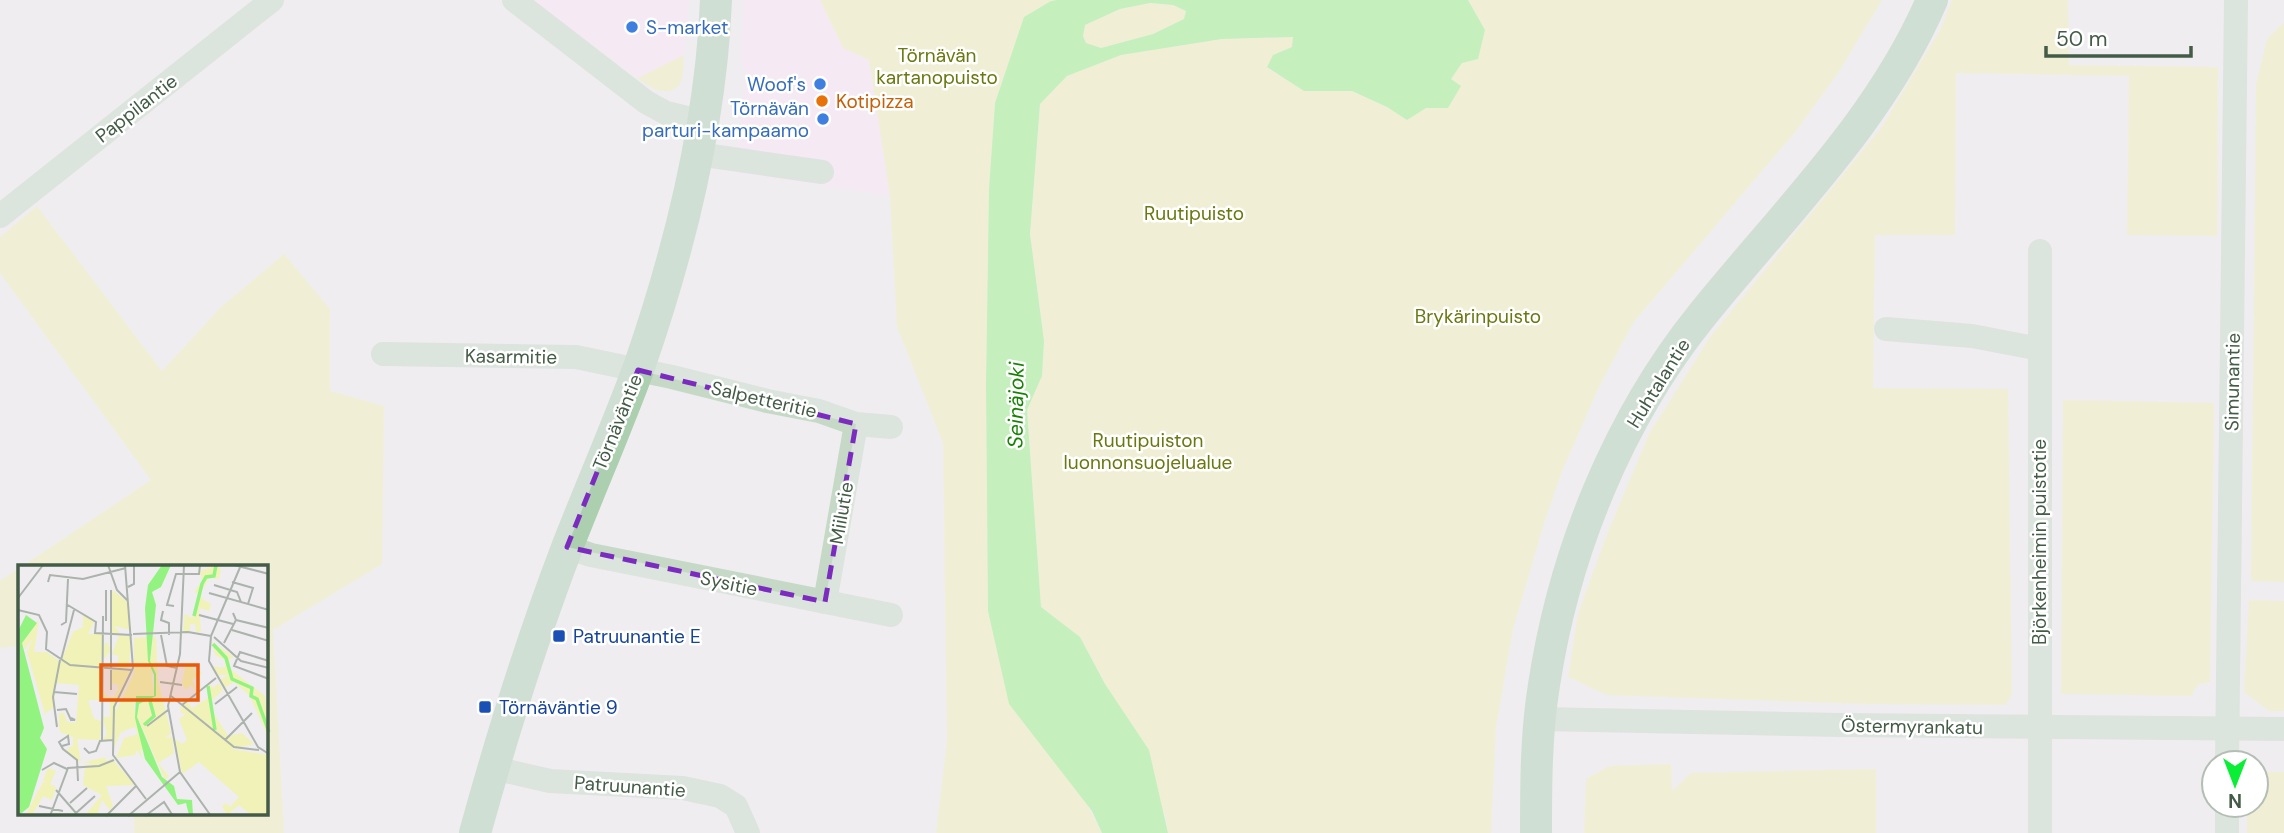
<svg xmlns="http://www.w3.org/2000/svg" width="2284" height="833" font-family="'DM Sans',sans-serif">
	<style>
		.commercial { fill: #fde4f5 }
		.green { fill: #f1f2b7 }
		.water { fill: #93f381; fill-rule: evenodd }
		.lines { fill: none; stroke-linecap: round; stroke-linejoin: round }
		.minor { stroke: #c6d9c7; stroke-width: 24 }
		.major { stroke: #abcfaf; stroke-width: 32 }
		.marked { fill: none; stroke: #7b2cbf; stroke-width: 5; stroke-dasharray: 14 9; stroke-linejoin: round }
		.shop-dot { fill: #3f7fe0; stroke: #fff; stroke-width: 2.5 }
		.food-dot { fill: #e8710a; stroke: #fff; stroke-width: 2.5 }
		.transit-dot { fill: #1a4fb4; stroke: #fff; stroke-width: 2.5 }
		.labels { text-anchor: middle; stroke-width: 5; stroke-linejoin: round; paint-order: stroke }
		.shop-label { font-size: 19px; fill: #366cbe; stroke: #fff; text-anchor: end }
		.park-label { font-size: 19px; fill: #6a780f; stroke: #fff }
		.food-label { font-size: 19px; fill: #c56008; stroke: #fff; text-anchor: start }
		.street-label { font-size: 19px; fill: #445c47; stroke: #fff }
		.transit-label { font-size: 19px; fill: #164399; stroke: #fff; text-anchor: start }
		.water-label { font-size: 21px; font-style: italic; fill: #198206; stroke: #fff }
		.inset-river { fill: none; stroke: #93f381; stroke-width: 3.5 }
		.inset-road { fill: none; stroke: #abb3ac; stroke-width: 2 }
		.view { fill: #e8590c; fill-opacity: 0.15; stroke: #e8590c; stroke-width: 3.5 }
		.inset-edge { fill: none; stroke: #445c47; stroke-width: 3.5 }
	</style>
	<rect width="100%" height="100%" fill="#efedf0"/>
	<g class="commercial">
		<polygon points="532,0 689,0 684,55 638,78"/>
		<polygon points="744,0 820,0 843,48 869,60 890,196 734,172 746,77 741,60"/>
	</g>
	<g class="green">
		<polygon points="820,0 1057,0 1051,1 1024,18 995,103 989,189 986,384 988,611 1102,833 936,833 947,741 943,443 897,327 890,196 869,60 843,48"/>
		<path d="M1468,0h414l-42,70 -44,61 -163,192 -34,64 -36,82 -17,48 -33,112 -17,98 -5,106h-323l-3,-18 -60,-131 -25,-47 -39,-30 -14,-197 15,-34 2,-35 -14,-107 10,-130 27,-28 54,-21 101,-16 72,-2 -2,10 -19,8 -6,12 37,24h47l36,16 20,13c34,-22 55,-57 78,-90z"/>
		<polygon points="1952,0 2068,0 2069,65 2218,67 2217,236 2127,235 2129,76 1956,73 1955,235 1875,235 1873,388 2008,389 2012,694 2006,705 1868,704 1606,695 1568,677 1578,614 1605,539 1649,434 1710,337 1882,127 1940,30"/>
		<polygon points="1150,3 1173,5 1187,11 1184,19 1153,34 1101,48 1086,43 1082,36 1085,25 1120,9"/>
		<polygon points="2284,22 2284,582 2251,581 2256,84 2267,39"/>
		<path d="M684,55c-1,8 0,17 -2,24 -8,22 -33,10 -44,-1z"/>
		<polygon points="37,206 162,371 221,307 284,254 330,309 330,391 384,406 382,564 273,630 284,833 134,833 134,814 266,814 266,567 21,567 151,480 0,273 0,237"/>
		<polygon points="2063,400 2214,403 2210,682 2199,684 2194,690 2192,696 2061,694"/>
		<polygon points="19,568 19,646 0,648 0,581"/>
		<polygon points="2249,600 2284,601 2284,711 2269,711 2244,692"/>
		<polygon points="1671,764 1672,791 1691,773 1876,769 1876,833 1584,833 1586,779 1609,766"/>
		<polygon points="2263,772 2284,772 2284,833 2247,833 2247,805 2256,805 2256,778"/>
	</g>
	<path class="water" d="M1057,0h411l17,30 -7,29 -16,4 -11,16 10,7 -13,22h-22l-19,12 -20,-13 -35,-16h-48l-37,-24 6,-12 19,-8 1,-10 -71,2 -101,16 -54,21 -27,28 -10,130 14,107 -2,35 -15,34 14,197 39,30 25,47 44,66 19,83h-66l-10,-22 -83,-107 -21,-93 -2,-227 3,-195 6,-86 29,-86 27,-16zM1150,3l23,2 13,6 -2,8 -31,15 -52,14 -15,-5 -3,-7 2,-11 35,-16z"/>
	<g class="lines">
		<g class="minor">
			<polyline points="514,0 646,102 666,113 704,122"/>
			<polyline points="698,154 822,172"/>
			<polyline points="0,216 272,0"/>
			<polyline points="2040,251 2040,833"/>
			<polyline points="1886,329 1972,336 2040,349"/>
			<polyline points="383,354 576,357 672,377 767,401 819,411 856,424 891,427"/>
			<polyline points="567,547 591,555 891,615"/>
			<polyline points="825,602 856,424"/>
			<polyline points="1540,719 1841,725 2284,729"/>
			<polyline points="2227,763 2236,0"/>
			<polyline points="493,768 550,781 683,788 720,796 736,806 748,833"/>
			<polyline points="2227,833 2227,805"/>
		</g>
		<g class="major">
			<path d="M475,833c27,-98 57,-194 93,-288 23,-59 49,-118 71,-178 41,-118 72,-241 77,-367"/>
			<path d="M1536,833c0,-49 0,-99 8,-148 20,-132 74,-266 158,-370 82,-102 178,-194 230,-315"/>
		</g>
	</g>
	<path d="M0 0H2284V833H0ZM638,370l218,54 -31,178 -258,-55z" fill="#efedf0" fill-opacity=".55" fill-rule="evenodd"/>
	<path class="marked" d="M638,370l218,54 -31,178 -258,-55z"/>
	<g class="shop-dot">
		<circle cx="632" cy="27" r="7"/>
		<circle cx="820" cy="84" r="7"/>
		<circle cx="823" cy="119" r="7"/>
	</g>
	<circle class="food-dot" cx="822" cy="101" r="7"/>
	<g class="transit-dot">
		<rect x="552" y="629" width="14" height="14" rx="3.5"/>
		<rect x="478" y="700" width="14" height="14" rx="3.5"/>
	</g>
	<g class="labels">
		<g class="shop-label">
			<text x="646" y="34" text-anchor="start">S-market</text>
			<text x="806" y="91">Woof's</text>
			<text x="809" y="115">Törnävän<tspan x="809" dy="22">parturi-kampaamo</tspan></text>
		</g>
		<g class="park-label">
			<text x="937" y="62">Törnävän<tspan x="937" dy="22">kartanopuisto</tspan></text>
			<text x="1194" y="220">Ruutipuisto</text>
			<text x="1478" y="323">Brykärinpuisto</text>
			<text x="1148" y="447">Ruutipuiston<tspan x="1148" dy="22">luonnonsuojelualue</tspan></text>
		</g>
		<g class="food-label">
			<text x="836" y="108">Kotipizza</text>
		</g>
		<g class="street-label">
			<text transform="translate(136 108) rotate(-38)" y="7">Pappilantie</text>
			<text transform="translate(511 356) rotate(1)" y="7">Kasarmitie</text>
			<text transform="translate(2232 382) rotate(-89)" y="7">Simunantie</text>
			<text transform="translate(1658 383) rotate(-58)" y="7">Huhtalantie</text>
			<text transform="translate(764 399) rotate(13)" y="7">Salpetteritie</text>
			<text transform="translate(617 422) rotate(-68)" y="7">Törnäväntie</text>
			<text transform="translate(841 513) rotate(-80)" y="7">Miilutie</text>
			<text transform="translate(2039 542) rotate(-90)" y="7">Björkenheimin puistotie</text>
			<text transform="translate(729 583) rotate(12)" y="7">Sysitie</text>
			<text transform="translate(1912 726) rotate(1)" y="7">Östermyrankatu</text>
			<text transform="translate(630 786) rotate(4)" y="7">Patruunantie</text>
		</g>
		<g class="transit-label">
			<text x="573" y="643">Patruunantie E</text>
			<text x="499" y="714">Törnäväntie 9</text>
		</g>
		<g class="water-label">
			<text transform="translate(1016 405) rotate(-89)" y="7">Seinäjoki</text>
		</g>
	</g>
	<g transform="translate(18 565)">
		<rect width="250" height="250" fill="#efedf0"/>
		<path d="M199,0l4,4 -2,10 -10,-1 -8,14 1,7 9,5 -2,7 -10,-3 2,24h-5l-1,-8h-5v7l-7,1 2,-18 7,4 7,-19 1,-5 -6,-2 8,-11 -2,-10zM94,25l17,13 2,27 -17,-4 6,7h-8zM65,50l11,7 -6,12h15v11l5,-3 2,9 -5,7 -8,-1 5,2v8l-6,2 5,1 -1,30h-12l6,19 7,2 -1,19 -23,-1 4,24 -15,-13 7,-4v-9l-13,-5 -1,-6v-13h5l3,9 9,1 3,-38 -24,-2 -1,24 -9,7 -18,-62 6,-14 -8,11 -3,-6 17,-23 -5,32h12l15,10 12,-30 10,-5zM101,70l12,1 -2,32h-11v-12l-6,-2zM130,72l6,59 -5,4 -13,-4 -2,11 12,45 -6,-3 3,11 -6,-10 -2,5 -19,3 8,-20 14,-4 -3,-7 -14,5 -7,16 1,-35 19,-40v-35zM135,72h3l2,44 13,52 -6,5 7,-1 2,16 -16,10 11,13 -4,4 -28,-63 2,-13 17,-8v-22l-6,-12zM194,77l22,15 -5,2 1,10 35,27 3,40 -19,-41 -15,-13 -10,6 -5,-8 10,-5h-12l-5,-9 13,2v-8l-10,-5zM168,98h7l2,10 8,-1 -11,8 5,12 -6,-7 -5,5 -4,-7zM94,105l18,1 -12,24 -6,44h-9l4,-5 -4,-17h7v-19h-7v-8l4,7h7l4,-7v-6h-6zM191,118l4,5 6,-5 4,7 -15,14 20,32 14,-3 12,11 -23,5 37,6v60h-17l-12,-10 -12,10 -5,-9 4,-3 4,4 9,-10 -40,-35 -17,12 -7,-35 7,5 5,-4 -8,-21 7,-5 -5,-1 -1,-6 7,-6 5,7 16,-10zM88,192l-1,4 7,-2 23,26 -29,1 7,20 -3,4 -8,-10 -5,15h-12l17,-20 -19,-10 2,-20h9l-10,-3zM30,203l8,3 -6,13 6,3 -4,13 -9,-4 5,-8 -16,27 -7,1 18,-34h4l-4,-2z" fill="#f1f2b7"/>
		<path d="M144,0h9l-10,22 -9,5 4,13 -6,56 6,13v22l-17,8 -2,13 25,60 12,9 3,13 15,1 1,15h-4l-3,-12 -8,2 -33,-46 -10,-41 1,-22h18v-21l-6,-14 -3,-53 3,-23zM8,50l11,8 -15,20 22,85 -4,10 7,11 -18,58 -11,9v-185z" fill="#93f381"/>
		<path class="inset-river" d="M176,51l8,-32 4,-7 8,-1 2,-11M195,79l13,14 6,21 20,9 -1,8 6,3 12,33M190,121l7,44M126,160l10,-9 -4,-15"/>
		<path class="inset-road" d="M90,0l9,25 10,10M107,0l8,103 -19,39 -1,48 33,44M166,0l-4,89 -12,52 12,66 31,44M216,0l35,9M223,0l-30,71 -2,25 49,86 11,7M30,17l2,-7 33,4 43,-11M214,17l21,6 -5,16M196,20l23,7 4,10M110,22l6,-3v-19M88,25v31M191,28l60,17M0,33l25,-33M48,39l30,18 -1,11 37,2M156,41l-7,-1 9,-31h23l1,-9M0,45l21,5 8,17 -1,17 24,16 62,5M145,46l-2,9 8,3v12M181,50l34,9M218,55l33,8M43,60l5,-3 2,-43M214,65l37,11M170,67l23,4M115,69l55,-2M143,70l6,31 10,2M196,72l27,24 28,7M206,78l12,-23 -3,-7M43,95l13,-50M251,96l-29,-9 -6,14 35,13M142,117l22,3M93,125v-100M36,127l23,2M153,131l63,51 25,3M197,139l22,-17M164,140l34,-27M39,145l9,-1 5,11h4l-4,-2M129,161l21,-16M39,162l-4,-30 7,-37M84,175l1,-124M207,175l27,-27M44,181l7,-2 -1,-8 -9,6 4,7 14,11 1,21M66,183l5,5 7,-2 4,-10 13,-1M24,205l12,-7 13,6M38,225l20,23 19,-17M52,238l17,-15M21,241l24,5M32,251l18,-48 31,-2 15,-6M88,251l30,-30M110,251l52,-44M127,251l19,-14 9,14"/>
		<path class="view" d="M83,100h97v35h-97z"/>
		<rect width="250" height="250" class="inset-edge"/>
	</g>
	<g transform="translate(2235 784) rotate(180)"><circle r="33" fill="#ffffff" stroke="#b4beb5" stroke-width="2"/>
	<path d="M0-5L12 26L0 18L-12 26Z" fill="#0aee36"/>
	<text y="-10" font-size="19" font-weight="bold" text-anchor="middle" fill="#445c47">N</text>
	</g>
	<path d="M2046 46v10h145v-10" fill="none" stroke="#445c47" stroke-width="3.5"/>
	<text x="2056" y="46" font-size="21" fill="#445c47" stroke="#ffffff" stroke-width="5" paint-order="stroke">50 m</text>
</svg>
